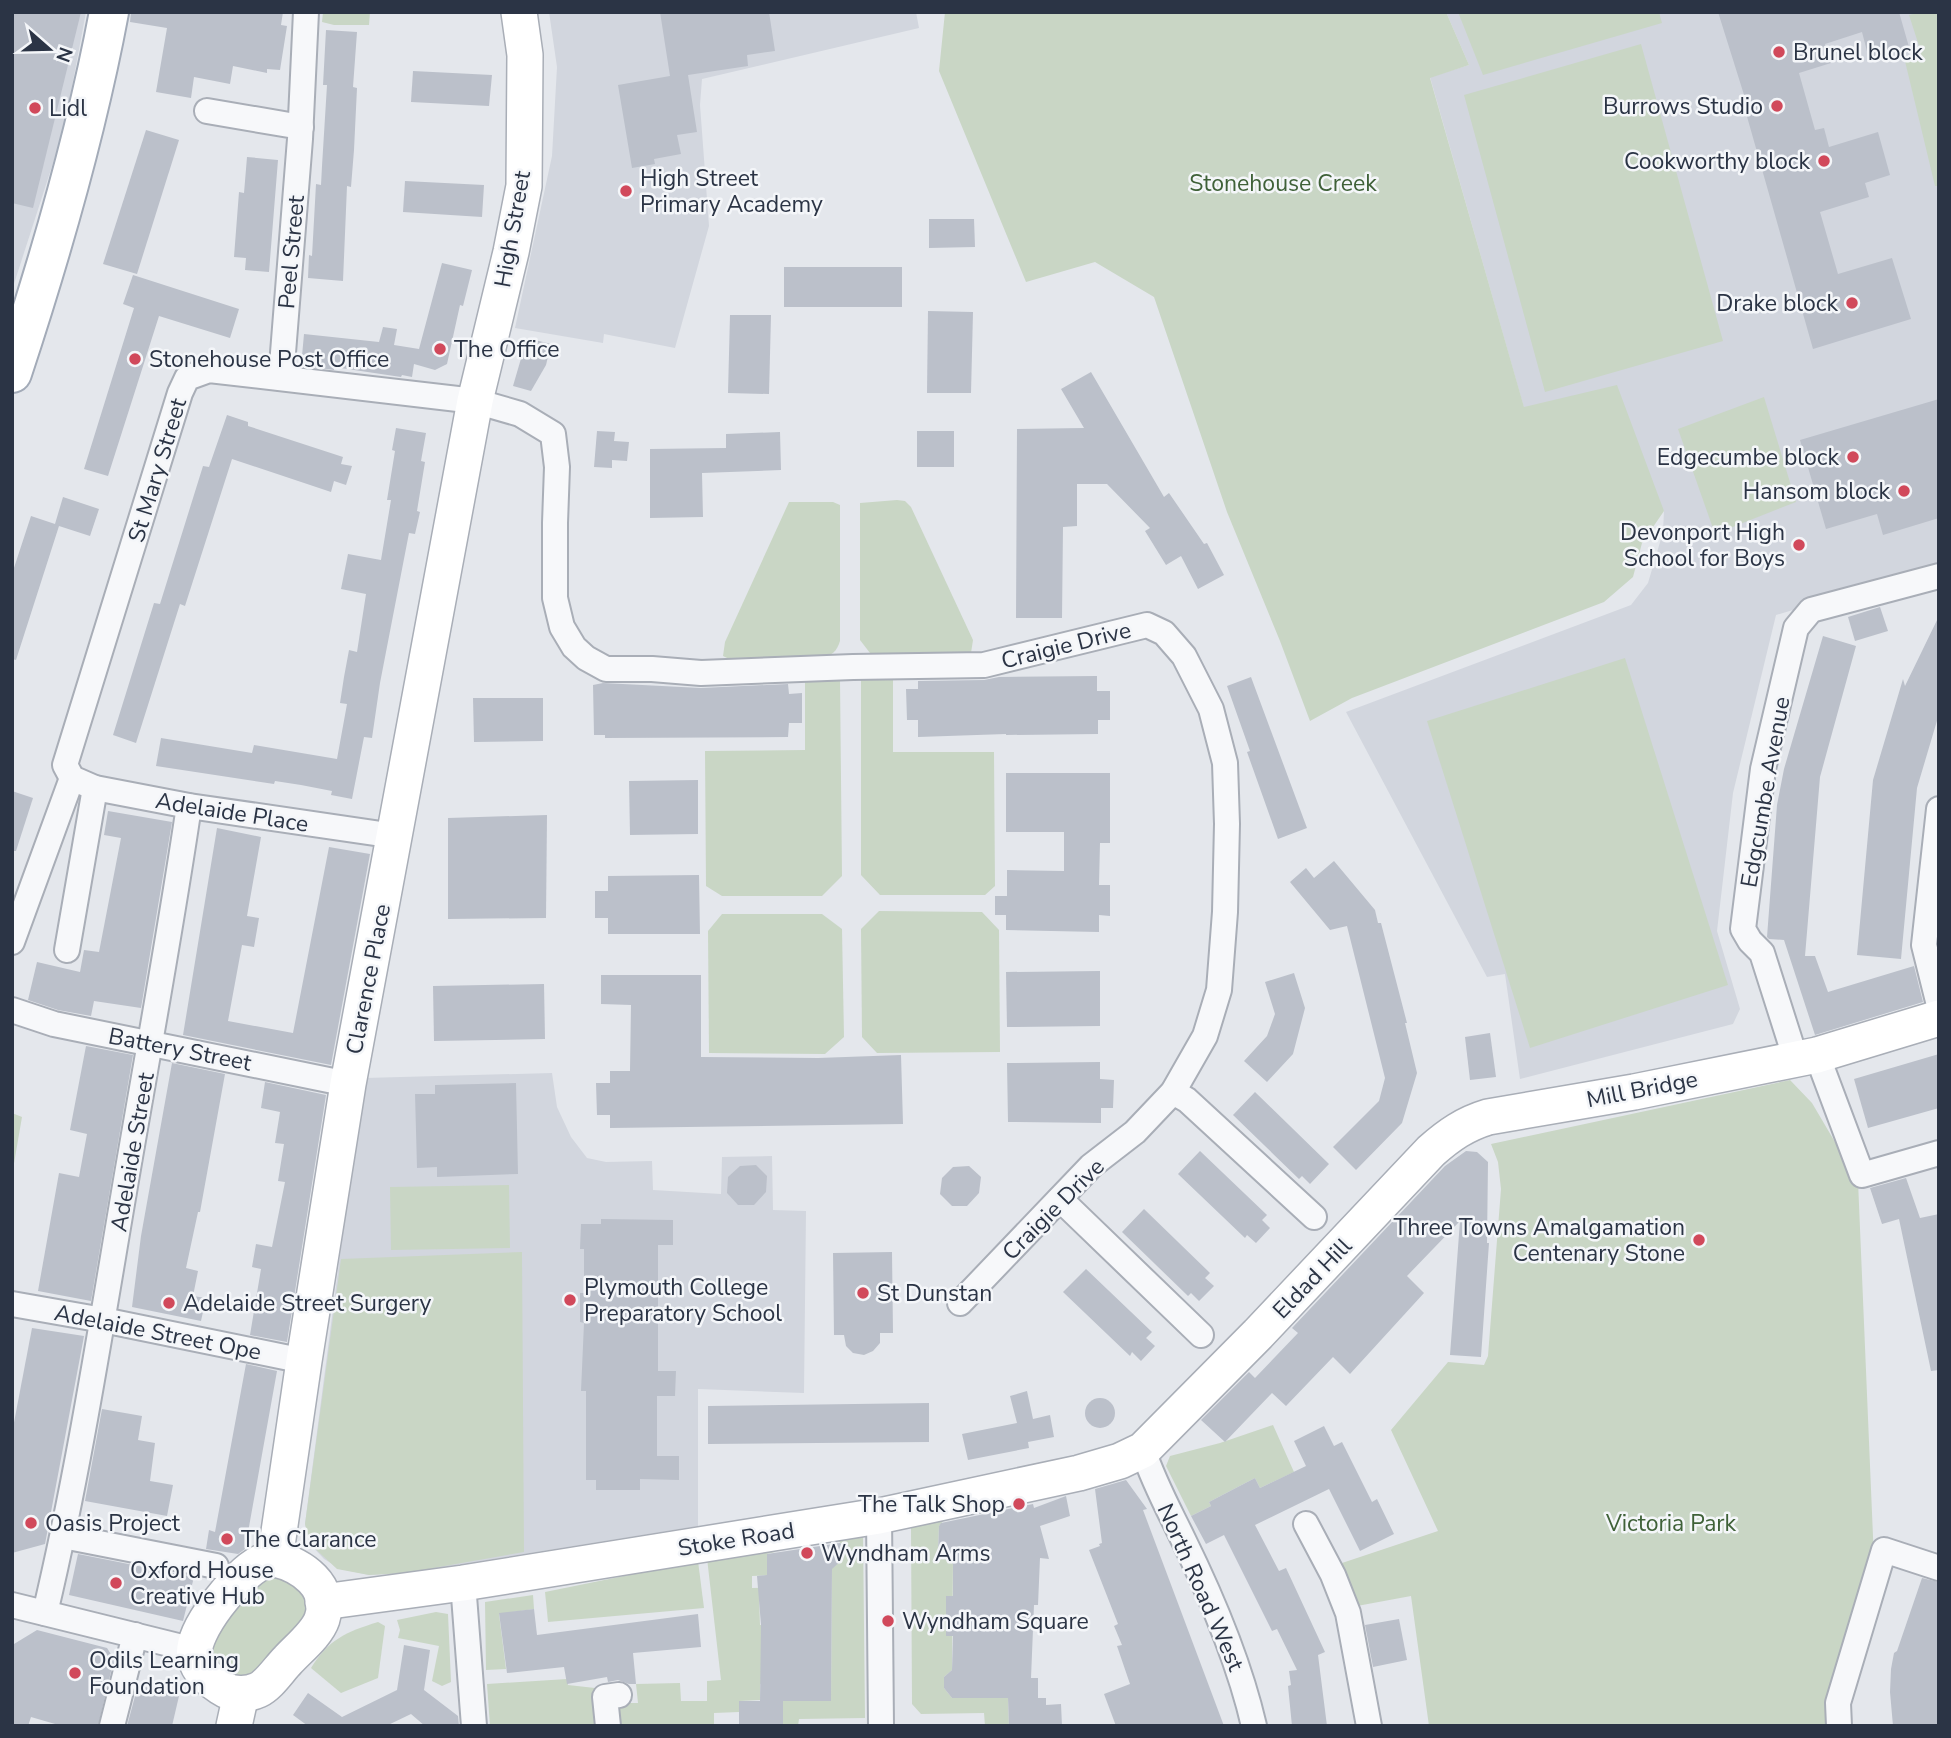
<svg xmlns="http://www.w3.org/2000/svg" width="1951" height="1738" font-family="'Nunito Sans',sans-serif">
	<style>
		.built { fill: #d2d6de }
		.green { fill: #c9d6c5 }
		.building { fill: #bbc0ca }
		.lines { fill: none; stroke-linecap: round; stroke-linejoin: round }
		.street-casing { stroke: #a9aeb7; stroke-width: 28 }
		.secondary-casing { stroke: #a9aeb7; stroke-width: 38 }
		.primary-casing { stroke: #a3abb8; stroke-width: 42 }
		.street { stroke: #f7f8fa; stroke-width: 24 }
		.secondary { stroke: #fff; stroke-width: 35 }
		.primary { stroke: #fff; stroke-width: 38 }
		.poi-dot { fill: #d1495b; stroke: #f4f6f9; stroke-width: 2.5 }
		.labels { text-anchor: middle; stroke-width: 5; stroke-linejoin: round; paint-order: stroke }
		.poi-label { font-size: 23px; fill: #2b3445; stroke: #f4f6f9; text-anchor: start }
		.park-label { font-size: 23px; fill: #3f6138; stroke: #f4f6f9 }
		.street-label { font-size: 23px; fill: #2b3445; stroke: #f4f6f9 }
	</style>
	<rect width="100%" height="100%" fill="#e4e7ec"/>
	<g class="built">
		<polygon points="12,12 86,12 64,129 12,290"/>
		<polygon points="549,12 916,12 919,28 702,79 700,105 709,226 675,348 604,334 603,343 515,328 552,156 557,67"/>
		<polygon points="1446,12 1939,12 1939,566 1776,615 1733,793 1717,931 1740,1009 1733,1024 1520,1079 1505,974 1487,977 1346,712 1631,605 1648,583 1663,532 1664,511 1524,408 1430,77 1469,65"/>
		<polygon points="552,1073 557,1107 571,1137 587,1158 606,1162 652,1161 653,1190 721,1194 722,1157 772,1156 773,1210 806,1211 804,1393 698,1389 698,1526 405,1573 369,1575 341,1569 324,1559 310,1544 305,1524 357,1125 365,1078"/>
	</g>
	<g class="green">
		<polygon points="323,12 370,12 369,25 334,25 322,22"/>
		<polygon points="945,12 1446,12 1469,65 1430,78 1524,407 1617,385 1664,511 1642,543 1633,577 1604,602 1352,698 1310,721 1280,641 1227,512 1154,297 1095,262 1026,282 939,71"/>
		<polygon points="1458,12 1659,12 1662,23 1483,75"/>
		<polygon points="1921,12 1939,12 1939,186 1935,186 1904,57 1921,52 1909,15"/>
		<polygon points="1641,44 1723,341 1545,392 1464,95"/>
		<polygon points="1764,397 1796,502 1715,534 1678,429"/>
		<polygon points="897,500 905,501 911,507 973,640 971,653 879,655 870,653 860,640 860,503"/>
		<path d="M789,502h44l7,3v136c-3,10 -8,15 -19,16l-94,1 -4,-2 2,-14z"/>
		<polygon points="1625,658 1728,985 1530,1048 1427,721"/>
		<polygon points="840,680 842,876 822,896 722,896 706,886 705,751 805,750 805,681"/>
		<polygon points="861,680 893,680 893,752 994,752 995,886 985,895 880,895 861,875"/>
		<polygon points="879,911 982,912 999,930 1000,1052 877,1053 862,1037 861,929"/>
		<polygon points="722,914 822,914 842,929 844,1037 825,1054 709,1053 708,931"/>
		<polygon points="1790,1080 1812,1103 1858,1181 1874,1560 1836,1726 1429,1726 1411,1596 1357,1606 1342,1563 1438,1531 1391,1430 1448,1362 1484,1365 1488,1356 1501,1189 1498,1162 1491,1144"/>
		<polygon points="12,1113 22,1117 12,1175"/>
		<polygon points="509,1185 510,1248 391,1250 390,1187"/>
		<polygon points="522,1252 524,1552 405,1573 369,1575 337,1569 310,1544 305,1524 341,1259"/>
		<polygon points="1273,1425 1294,1472 1260,1488 1255,1478 1209,1502 1211,1506 1191,1516 1166,1466 1170,1456 1220,1443"/>
		<polygon points="944,1520 939,1526 938,1554 947,1560 953,1560 952,1670 944,1677 944,1688 952,1698 1008,1698 1009,1726 985,1726 984,1713 921,1714 912,1704 911,1528 915,1524"/>
		<polygon points="863,1533 865,1718 799,1719 798,1726 783,1726 782,1701 831,1701 832,1564 844,1558 844,1546 836,1539"/>
		<polygon points="774,1544 775,1552 767,1554 767,1566 794,1564 794,1574 752,1576 752,1588 794,1587 759,1597 760,1625 794,1625 789,1683 760,1684 760,1700 740,1701 739,1712 714,1713 714,1725 735,1726 616,1726 613,1703 638,1703 636,1684 680,1683 681,1701 707,1701 707,1681 721,1680 707,1558"/>
		<polygon points="698,1561 704,1608 548,1622 545,1592"/>
		<path d="M275,1573l25,13c3,9 7,18 5,27 -4,17 -45,53 -59,67l-32,-8 -6,-38 37,-45z"/>
		<polygon points="533,1595 534,1609 499,1614 506,1669 486,1670 485,1602"/>
		<polygon points="436,1612 448,1614 451,1682 442,1686 432,1681 439,1646 398,1638 400,1630 397,1620"/>
		<path d="M378,1622l7,4 -7,52 -37,15 -30,-25c18,-29 35,-36 67,-46z"/>
		<polygon points="567,1679 568,1685 595,1688 601,1726 490,1726 487,1684"/>
	</g>
	<g class="building">
		<polygon points="12,12 81,12 33,208 12,203"/>
		<polygon points="131,12 283,12 281,25 287,26 280,70 267,69 267,73 233,66 230,84 194,77 191,98 156,92 167,28 130,22"/>
		<polygon points="660,12 769,12 775,51 747,55 748,66 688,75 697,132 677,135 681,154 654,159 655,164 632,168 618,85 670,76"/>
		<polygon points="1718,12 1899,12 1909,47 1869,59 1862,32 1825,44 1831,63 1799,73 1815,130 1824,128 1829,147 1878,132 1890,175 1865,183 1869,197 1820,212 1838,274 1892,258 1911,319 1813,349 1742,99 1745,98"/>
		<polygon points="326,30 357,32 353,87 357,88 354,150 351,187 347,186 343,281 308,278 309,255 312,256 316,184 321,185 322,166 327,85 323,85"/>
		<polygon points="413,71 492,75 489,106 411,102"/>
		<polygon points="146,130 179,140 137,274 103,264"/>
		<polygon points="247,157 278,160 269,272 245,270 246,258 234,257 239,192 244,193"/>
		<polygon points="405,181 484,185 482,217 403,212"/>
		<polygon points="929,219 974,219 975,247 929,248"/>
		<polygon points="442,263 472,270 463,306 460,305 447,364 435,370 414,364 412,377 402,375 401,377 334,367 334,370 313,367 302,356 304,334 379,342 383,327 397,329 394,345 419,349"/>
		<rect x="784" y="267" width="118" height="40"/>
		<polygon points="133,275 239,309 230,338 159,316 108,476 84,469 134,308 123,304"/>
		<polygon points="928,311 973,312 971,393 927,393"/>
		<polygon points="730,315 771,315 769,394 728,393"/>
		<polygon points="527,338 551,344 546,365 531,391 513,386"/>
		<polygon points="1091,372 1164,497 1169,493 1204,544 1207,543 1224,575 1198,589 1181,556 1166,565 1145,531 1150,528 1107,484 1077,484 1077,526 1063,527 1062,618 1016,618 1017,429 1084,428 1061,389"/>
		<polygon points="1939,399 1939,518 1883,535 1877,514 1826,529 1800,440"/>
		<polygon points="227,415 248,422 248,426 343,457 341,464 352,466 346,485 334,481 331,492 232,459 185,606 180,604 136,743 113,735 154,603 160,604 203,466 209,467"/>
		<polygon points="396,428 426,433 421,461 425,462 417,511 420,512 415,534 409,533 380,683 372,738 364,737 352,799 331,795 332,791 301,785 275,781 274,784 156,766 161,738 252,753 254,745 337,759 347,704 340,703 344,677 349,650 357,652 366,594 341,589 348,554 381,560 391,500 387,500 395,451 392,450"/>
		<polygon points="597,431 615,432 614,441 629,442 627,461 612,460 612,468 594,467"/>
		<rect x="917" y="431" width="37" height="36"/>
		<polygon points="780,432 781,470 702,473 703,517 650,518 650,449 726,448 726,434"/>
		<polygon points="63,497 99,509 90,536 59,526 16,660 12,659 12,574 31,516 55,524"/>
		<polygon points="1880,607 1888,631 1855,641 1848,617"/>
		<polygon points="1939,616 1939,714 1917,788 1901,959 1857,955 1873,780 1903,679 1905,686"/>
		<polygon points="1823,636 1856,646 1820,777 1805,956 1815,956 1828,992 1914,966 1923,1002 1815,1035 1784,940 1769,939 1767,937 1777,805 1784,769"/>
		<polygon points="1097,676 1097,691 1110,691 1110,720 1098,720 1098,734 1006,735 1006,734 918,737 918,720 907,720 906,689 918,689 918,681 984,680 999,677"/>
		<polygon points="1251,677 1307,828 1278,839 1247,752 1250,751 1227,686"/>
		<polygon points="603,683 701,688 788,684 789,694 802,693 802,723 789,723 788,737 605,738 605,735 594,735 593,685"/>
		<polygon points="473,698 543,698 543,741 474,742"/>
		<polygon points="1006,773 1110,773 1110,843 1100,843 1099,885 1110,885 1110,916 1099,915 1099,932 1006,930 1006,915 995,915 995,896 1007,896 1007,870 1064,871 1064,832 1006,832"/>
		<polygon points="698,780 698,834 630,835 629,781"/>
		<polygon points="12,791 33,798 16,851 12,851"/>
		<polygon points="108,811 172,822 141,1008 94,1001 91,1016 58,1010 28,1000 37,962 80,972 84,950 99,952 121,838 104,835"/>
		<polygon points="547,815 546,918 448,919 448,818"/>
		<polygon points="217,828 261,837 247,916 259,918 254,947 242,945 228,1021 293,1033 329,847 370,854 331,1065 183,1035"/>
		<polygon points="1334,861 1375,910 1378,923 1381,923 1407,1023 1405,1023 1417,1073 1402,1123 1356,1170 1333,1147 1379,1101 1385,1078 1347,926 1330,930 1290,882 1306,868 1314,878"/>
		<polygon points="699,875 700,934 608,934 608,918 595,918 595,891 608,891 608,876"/>
		<polygon points="1100,971 1100,1026 1007,1027 1006,972"/>
		<polygon points="1294,973 1305,1008 1293,1054 1267,1082 1244,1061 1267,1036 1275,1014 1265,982"/>
		<polygon points="601,975 701,975 701,1057 818,1058 901,1055 903,1124 610,1128 610,1115 597,1115 596,1083 610,1083 610,1071 630,1071 631,1005 601,1004"/>
		<polygon points="544,984 545,1039 434,1041 433,986"/>
		<polygon points="1490,1033 1496,1077 1470,1080 1465,1037"/>
		<polygon points="86,1046 133,1055 91,1301 38,1291 59,1173 79,1177 87,1134 70,1130"/>
		<polygon points="1939,1054 1939,1108 1868,1128 1854,1079"/>
		<polygon points="1100,1062 1100,1079 1114,1080 1113,1108 1101,1108 1101,1123 1008,1122 1007,1063"/>
		<polygon points="172,1063 225,1074 200,1212 198,1212 186,1268 198,1271 193,1296 206,1298 201,1321 132,1307 141,1236"/>
		<polygon points="265,1082 326,1095 287,1342 250,1335 261,1269 252,1267 256,1244 272,1247 285,1182 278,1181 284,1144 275,1143 280,1112 261,1108"/>
		<polygon points="516,1083 518,1174 437,1177 437,1167 417,1168 415,1094 435,1094 435,1085"/>
		<polygon points="1255,1092 1329,1164 1310,1184 1302,1176 1299,1179 1233,1115"/>
		<polygon points="1200,1151 1267,1215 1262,1220 1270,1228 1256,1243 1247,1235 1245,1238 1178,1174"/>
		<polygon points="1466,1151 1477,1152 1488,1162 1487,1243 1489,1243 1481,1357 1450,1355 1460,1221 1407,1276 1424,1293 1350,1374 1333,1357 1286,1406 1272,1393 1225,1442 1201,1420 1249,1372 1255,1378 1298,1333 1292,1328 1445,1166"/>
		<polygon points="756,1165 767,1176 766,1192 754,1205 738,1205 727,1193 728,1177 740,1166"/>
		<polygon points="969,1166 981,1177 979,1193 967,1206 952,1206 940,1194 942,1178 953,1167"/>
		<polygon points="1906,1178 1920,1218 1939,1214 1939,1370 1931,1371 1899,1219 1882,1224 1870,1188"/>
		<polygon points="1144,1209 1210,1273 1205,1278 1214,1286 1199,1301 1191,1293 1188,1296 1122,1232"/>
		<polygon points="601,1219 673,1220 673,1245 658,1245 658,1371 676,1371 675,1396 657,1396 657,1456 679,1456 679,1480 640,1479 640,1490 596,1490 596,1480 586,1480 586,1391 581,1391 584,1323 580,1322 580,1293 584,1293 584,1249 580,1249 581,1224 601,1224"/>
		<polygon points="892,1252 893,1333 880,1333 880,1343 873,1351 864,1355 853,1353 846,1346 844,1335 834,1335 833,1253"/>
		<polygon points="1086,1269 1152,1332 1146,1338 1155,1346 1141,1361 1132,1352 1130,1356 1063,1292"/>
		<polygon points="32,1328 84,1336 45,1544 12,1553 12,1433"/>
		<polygon points="246,1364 277,1371 245,1549 238,1554 206,1549 209,1530 215,1532"/>
		<polygon points="1027,1391 1033,1419 1050,1415 1054,1437 1028,1442 1029,1448 968,1460 962,1434 1017,1423 1010,1396"/>
		<circle cx="1100" cy="1413" r="15"/>
		<polygon points="929,1403 929,1442 708,1444 708,1406"/>
		<polygon points="102,1409 142,1416 138,1440 155,1443 150,1481 173,1485 167,1516 85,1501"/>
		<polygon points="1324,1426 1334,1446 1342,1442 1372,1502 1377,1499 1394,1534 1360,1551 1329,1489 1255,1525 1279,1571 1286,1568 1325,1652 1318,1655 1327,1726 1292,1726 1288,1686 1291,1685 1289,1671 1297,1670 1277,1629 1272,1631 1224,1535 1206,1544 1191,1516 1211,1506 1209,1502 1255,1478 1260,1488 1306,1466 1294,1441"/>
		<polygon points="1126,1480 1147,1509 1143,1510 1224,1726 1116,1726 1104,1694 1130,1684 1117,1646 1122,1645 1114,1626 1118,1624 1089,1550 1100,1546 1099,1544 1102,1543 1095,1489"/>
		<polygon points="1066,1496 1070,1516 1040,1526 1049,1559 1040,1558 1038,1605 1034,1605 1031,1678 1038,1678 1038,1698 1046,1698 1046,1705 1061,1704 1062,1726 1009,1726 1008,1698 952,1698 944,1688 944,1677 952,1670 953,1636 946,1636 946,1596 953,1596 953,1564 938,1554 939,1526 941,1523 1033,1504 1034,1508"/>
		<polygon points="840,1543 844,1546 844,1558 832,1569 831,1701 783,1701 783,1726 739,1726 739,1701 760,1701 761,1625 757,1576 767,1575 767,1554"/>
		<polygon points="78,1554 194,1577 183,1621 69,1595"/>
		<polygon points="1922,1578 1939,1582 1939,1726 1893,1726 1890,1692 1891,1669 1894,1653 1897,1651"/>
		<polygon points="534,1609 537,1635 698,1614 701,1647 633,1653 636,1684 629,1684 618,1680 608,1682 607,1677 567,1684 564,1667 507,1673 499,1613"/>
		<polygon points="1399,1619 1407,1660 1373,1667 1365,1625"/>
		<polygon points="37,1630 107,1648 114,1659 98,1726 62,1726 31,1717 28,1726 12,1726 12,1649 14,1644"/>
		<polygon points="404,1645 430,1650 424,1690 458,1716 459,1726 425,1726 411,1714 386,1726 308,1726 293,1715 308,1693 342,1717 397,1690"/>
		<polygon points="138,1685 179,1696 172,1726 127,1726"/>
	</g>
	<g class="lines">
		<g class="street-casing">
			<g id="street">
				<polyline points="207,111 301,127"/>
				<polyline points="281,378 300,139 306,12"/>
				<polyline points="1939,809 1924,945 1939,1005"/>
				<polyline points="395,836 189,806 95,788 72,778 65,765 180,393 187,378 209,370 475,401 520,414 553,434 557,467 555,523 555,598 562,627 574,647 586,658 606,669 652,669 701,673 853,667 984,665 1147,625 1164,633 1184,656 1211,709 1225,763 1227,824 1225,912 1219,990 1205,1036 1173,1092 1135,1132 1091,1166 960,1303"/>
				<polyline points="12,942 72,778"/>
				<polyline points="67,950 95,788"/>
				<polyline points="12,1010 54,1024 348,1084"/>
				<polyline points="1817,1055 1862,1175 1939,1153"/>
				<polyline points="1796,1060 1762,953 1750,941 1743,929 1763,769 1796,628 1811,610 1939,576"/>
				<polyline points="1173,1092 1187,1100 1314,1217"/>
				<polyline points="1060,1199 1201,1335"/>
				<polyline points="12,1304 103,1320 304,1361"/>
				<path d="M1143,1450c11,33 25,58 40,89 29,59 56,122 71,187"/>
				<polyline points="879,1516 881,1726"/>
				<polyline points="1306,1524 1333,1575 1348,1613 1369,1726"/>
				<polyline points="63,1536 216,1566"/>
				<polyline points="463,1583 474,1726"/>
				<polyline points="12,1605 194,1650"/>
				<path d="M45,1613c33,-139 55,-280 79,-421 22,-129 46,-257 65,-386"/>
				<polyline points="112,1726 135,1635"/>
				<polyline points="608,1726 605,1697 619,1695"/>
				<polyline points="1839,1726 1838,1703 1884,1550 1939,1568"/>
			</g>
		</g>
		<g class="secondary-casing">
			<g id="secondary">
				<polyline points="275,1559 304,1361 348,1084 475,401 511,252 524,186 525,55 519,12"/>
				<path d="M275,1559c26,6 58,27 47,60 -5,15 -23,29 -34,41 -9,9 -19,25 -30,30 -11,5 -26,5 -36,-2 -13,-9 -23,-15 -27,-31 -6,-25 43,-83 65,-94 4,-2 10,-3 15,-4z"/>
				<path d="M323,1602l140,-19 416,-67 200,-43 41,-12 23,-11 115,-116 173,-183c18,-16 34,-27 57,-34l146,-25 183,-37 122,-37"/>
				<polyline points="234,1726 241,1694"/>
			</g>
		</g>
		<g class="primary-casing">
			<path id="primary" d="M12,373c39,-118 74,-238 97,-361"/>
		</g>
		<use href="#street" class="street"/>
		<use href="#secondary" class="secondary"/>
		<use href="#primary" class="primary"/>
	</g>
	<g class="poi-dot">
		<circle cx="1779" cy="52" r="7"/>
		<circle cx="1777" cy="106" r="7"/>
		<circle cx="35" cy="108" r="7"/>
		<circle cx="1824" cy="161" r="7"/>
		<circle cx="626" cy="191" r="7"/>
		<circle cx="1852" cy="303" r="7"/>
		<circle cx="440" cy="349" r="7"/>
		<circle cx="135" cy="359" r="7"/>
		<circle cx="1853" cy="457" r="7"/>
		<circle cx="1904" cy="491" r="7"/>
		<circle cx="1799" cy="545" r="7"/>
		<circle cx="1699" cy="1240" r="7"/>
		<circle cx="863" cy="1293" r="7"/>
		<circle cx="570" cy="1300" r="7"/>
		<circle cx="169" cy="1303" r="7"/>
		<circle cx="1019" cy="1504" r="7"/>
		<circle cx="31" cy="1523" r="7"/>
		<circle cx="227" cy="1539" r="7"/>
		<circle cx="807" cy="1553" r="7"/>
		<circle cx="116" cy="1583" r="7"/>
		<circle cx="888" cy="1621" r="7"/>
		<circle cx="75" cy="1673" r="7"/>
	</g>
	<g class="labels">
		<g class="poi-label">
			<text x="1793" y="60">Brunel block</text>
			<text x="1763" y="114" text-anchor="end">Burrows Studio</text>
			<text x="49" y="116">Lidl</text>
			<text x="1810" y="169" text-anchor="end">Cookworthy block</text>
			<text x="640" y="186">High Street<tspan x="640" dy="26">Primary Academy</tspan></text>
			<text x="1838" y="311" text-anchor="end">Drake block</text>
			<text x="454" y="357">The Office</text>
			<text x="149" y="367">Stonehouse Post Office</text>
			<text x="1839" y="465" text-anchor="end">Edgecumbe block</text>
			<text x="1890" y="499" text-anchor="end">Hansom block</text>
			<text x="1785" y="540" text-anchor="end">Devonport High<tspan x="1785" dy="26">School for Boys</tspan></text>
			<text x="1685" y="1235" text-anchor="end">Three Towns Amalgamation<tspan x="1685" dy="26">Centenary Stone</tspan></text>
			<text x="584" y="1295">Plymouth College<tspan x="584" dy="26">Preparatory School</tspan></text>
			<text x="877" y="1301">St Dunstan</text>
			<text x="183" y="1311">Adelaide Street Surgery</text>
			<text x="1005" y="1512" text-anchor="end">The Talk Shop</text>
			<text x="45" y="1531">Oasis Project</text>
			<text x="241" y="1547">The Clarance</text>
			<text x="821" y="1561">Wyndham Arms</text>
			<text x="130" y="1578">Oxford House<tspan x="130" dy="26">Creative Hub</tspan></text>
			<text x="902" y="1629">Wyndham Square</text>
			<text x="89" y="1668">Odils Learning<tspan x="89" dy="26">Foundation</tspan></text>
		</g>
		<g class="park-label">
			<text x="1283" y="191">Stonehouse Creek</text>
			<text x="1671" y="1531">Victoria Park</text>
		</g>
		<g class="street-label">
			<text transform="translate(512 229) rotate(-80)" y="8">High Street</text>
			<text transform="translate(291 252) rotate(-85)" y="8">Peel Street</text>
			<text transform="translate(157 470) rotate(-73)" y="8">St Mary Street</text>
			<text transform="translate(1066 645) rotate(-14)" y="8">Craigie Drive</text>
			<text transform="translate(1765 792) rotate(-80)" y="8">Edgcumbe Avenue</text>
			<text transform="translate(232 812) rotate(9)" y="8">Adelaide Place</text>
			<text transform="translate(368 979) rotate(-79)" y="8">Clarence Place</text>
			<text transform="translate(180 1049) rotate(11)" y="8">Battery Street</text>
			<text transform="translate(1642 1089) rotate(-11)" y="8">Mill Bridge</text>
			<text transform="translate(132 1152) rotate(-80)" y="8">Adelaide Street</text>
			<text transform="translate(1053 1209) rotate(-45)" y="8">Craigie Drive</text>
			<text transform="translate(1312 1278) rotate(-46)" y="8">Eldad Hill</text>
			<text transform="translate(158 1332) rotate(11)" y="8">Adelaide Street Ope</text>
			<text transform="translate(736 1539) rotate(-9)" y="8">Stoke Road</text>
			<text transform="translate(1201 1587) rotate(66)" y="8">North Road West</text>
		</g>
	</g>
	<rect width="1951" height="1738" fill="none" stroke="#2b3445" stroke-width="28"/>
	<g transform="translate(49 49) rotate(110)" stroke="#f4f6f9" stroke-width="5" paint-order="stroke">
	<path d="M0-5L12 26L0 18L-12 26Z" fill="#2b3445"/>
	<text y="-10" font-size="19" font-weight="bold" text-anchor="middle" fill="#2b3445">N</text>
	</g>
</svg>
